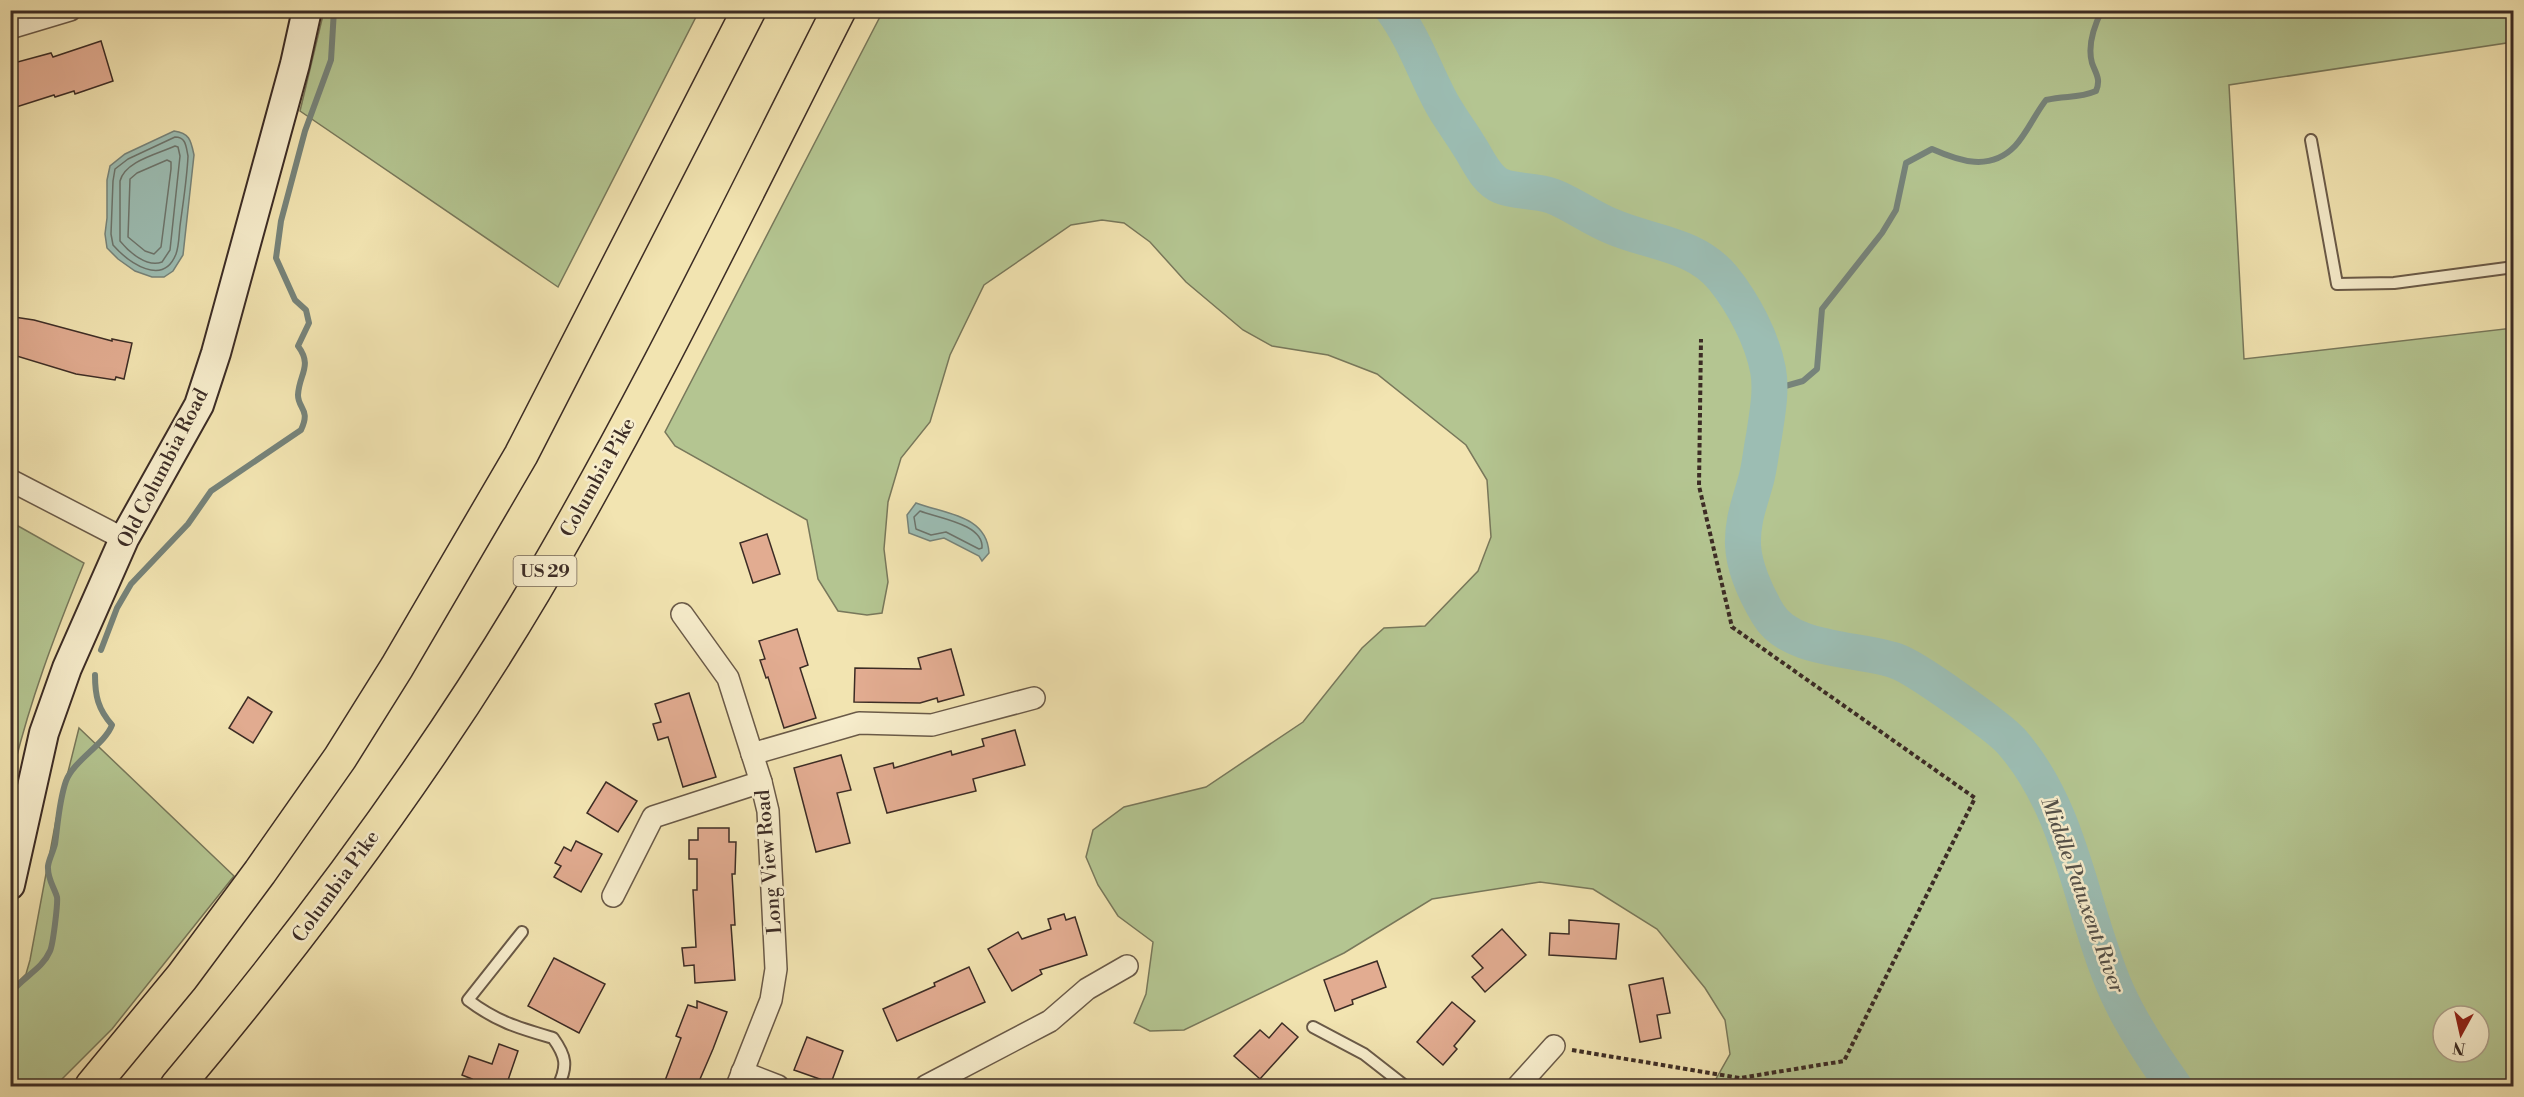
<svg xmlns="http://www.w3.org/2000/svg" width="2524" height="1097" font-family="'Libre Bodoni',serif">
	<style>
		.green { fill: #b4c591; stroke: #78785b; stroke-width: 1.5; fill-rule: evenodd }
		.water { fill: #9cbdb3; stroke: #76837a; stroke-width: 1.5 }
		.lines { fill: none; stroke-linecap: round; stroke-linejoin: round }
		.shore { stroke: #6c746c; stroke-width: 1.5 }
		.stream { stroke: #76837a; stroke-width: 6 }
		.river { stroke: #9cbdb3; stroke-width: 36 }
		.building { fill: #e2ac91; stroke: #3c2c25; stroke-width: 1.5 }
		.lane-casing { stroke: #6a5a48; stroke-width: 14 }
		.street-casing { stroke: #6a5a48; stroke-width: 24 }
		.secondary-casing { stroke: #3c2c25; stroke-width: 32 }
		.highway-casing { stroke: #3c2c25; stroke-width: 36 }
		.path { stroke: #3c2c25; stroke-width: 4; stroke-dasharray: 4.5 3; stroke-linecap: butt }
		.lane { stroke: #f7edcc; stroke-width: 10 }
		.street { stroke: #f7edcc; stroke-width: 21 }
		.secondary { stroke: #f7edcc; stroke-width: 28 }
		.highway { stroke: #f2e4b1; stroke-width: 33 }
		.labels { text-anchor: middle; stroke-width: 5; stroke-linejoin: round; paint-order: stroke }
		.shield { fill: #f7edcc; stroke: #746657; stroke-width: 1.5 }
		.shield-label { font-size: 18px; font-weight: bold; fill: #3c2c25 }
		.street-label { font-size: 20px; fill: #3c2c25; stroke: #f7edcc }
		.water-label { font-size: 21px; font-style: italic; fill: #545048; stroke: #f7edcc }
	</style>
	<rect width="100%" height="100%" fill="#f2e4b1"/>
	<filter id="stains"><feTurbulence type="fractalNoise" baseFrequency=".00333" numOctaves="4"/><feColorMatrix values="0 0 0 0 .2 0 0 0 0 .09 0 0 0 0 .02 0 0 0 .5 -.17"/></filter>
	<radialGradient id="worn" r=".72"><stop offset=".6" stop-color="#630" stop-opacity="0"/><stop offset="1" stop-color="#630" stop-opacity=".3"/></radialGradient>
	<g class="green">
		<polygon points="324,11 324,10 699,11 558,287 300,111"/>
		<path d="M883,11h1630v31l-284,43 15,274 269,-31v758h-801l18,-32 -5,-34 -20,-32 -48,-59 -64,-40 -53,-7 -108,17 -88,54 -160,77 -34,1 -16,-8 12,-29 7,-52 -35,-26 -20,-31 -12,-28 7,-27 31,-23 82,-20 97,-65 59,-74 22,-20 41,-2 53,-55 13,-34 -4,-57 -21,-35 -89,-71 -49,-19 -56,-9 -29,-16 -57,-48 -36,-40 -26,-19 -22,-3 -31,5 -87,60 -34,70 -20,67 -29,36 -13,44 -4,47 4,33 -6,31 -15,2 -29,-4 -20,-32 -11,-59 -132,-74 -10,-14zM2443,1016h36v36h-36z"/>
		<path d="M11,522l73,41c-29,71 -56,142 -73,217z"/>
		<polygon points="79,728 234,876 112,1029 55,1086 11,1086 11,989 26,974 30,960 56,820"/>
	</g>
	<g class="water">
		<path d="M174,131c16,2 17,10 20,24l-11,100 -10,16 -9,6h-12l-17,-6 -17,-12 -11,-11 -2,-14 2,-16v-38l3,-14 15,-12z"/>
		<path d="M916,503c29,11 71,12 73,50l-7,8 -3,-5 -35,-18 -14,3 -21,-8 -2,-18z"/>
	</g>
	<g class="lines">
		<g class="shore">
			<path d="M175,137c11,0 11,9 13,19 -1,23 -5,47 -8,70 -1,9 -1,20 -4,28 -13,33 -47,9 -63,-9l-2,-11 2,-53 2,-12 13,-10z"/>
			<path d="M175,146l3,1 2,9 -10,94 -8,12c-15,6 -33,-10 -42,-21v-60c5,-20 38,-27 55,-35z"/>
			<polygon points="167,160 171,162 171,169 161,247 154,254 145,251 128,237 130,179 137,173"/>
			<path d="M920,511c18,7 64,13 62,37l-3,1 -33,-17 -15,3 -15,-6 -2,-12z"/>
		</g>
		<g class="stream">
			<path d="M1768,391l35,-10 14,-12 5,-60 60,-76 14,-23 10,-47 26,-14c27,12 58,23 83,-3 12,-13 20,-32 31,-46 20,-5 31,-1 50,-9 5,-12 0,-17 -4,-28 -5,-18 2,-37 10,-53"/>
			<path d="M101,650l16,-42 14,-24 57,-60 23,-33 90,-61c10,-21 -3,-21 -3,-35 1,-21 15,-29 0,-49l11,-23 -3,-13 -11,-10 -19,-42 5,-37 24,-90 26,-71 3,-50"/>
			<path d="M10,994c12,-17 32,-24 40,-43 3,-6 8,-48 7,-54 -3,-10 -10,-19 -9,-31 1,-7 5,-14 7,-22 3,-21 4,-43 11,-63 7,-20 39,-37 46,-56 -14,-16 -17,-29 -17,-50"/>
		</g>
		<path class="river" d="M1393,10c21,29 32,62 48,92 8,15 19,29 28,44 9,13 16,33 32,40 14,6 35,4 51,10 19,7 39,22 59,30 38,17 83,17 112,52 20,25 39,60 45,92 4,21 -1,45 -4,66 -3,14 -4,30 -8,44 -6,22 -14,41 -13,65 1,22 13,49 25,69 22,38 91,34 128,47 19,6 101,65 115,80 62,70 69,168 106,251 15,33 36,65 57,94"/>
	</g>
	<g class="building">
		<polygon points="101,41 113,81 75,94 74,91 55,97 54,95 10,109 10,64 51,53 53,57"/>
		<polygon points="14,317 34,320 112,341 112,339 132,343 124,379 116,377 115,380 76,374 10,354 10,333"/>
		<polygon points="767,534 780,574 753,583 740,543"/>
		<polygon points="797,629 808,665 800,668 816,718 784,728 768,677 766,678 760,660 765,659 759,641"/>
		<polygon points="951,649 964,695 938,702 937,698 920,703 854,702 855,668 921,669 918,658"/>
		<polygon points="689,693 716,777 683,787 668,737 658,740 653,724 661,722 655,704"/>
		<polygon points="248,697 272,712 253,743 229,728"/>
		<polygon points="1015,730 1025,765 973,779 976,791 887,813 874,768 893,763 894,768 951,751 952,755 984,746 982,739"/>
		<polygon points="841,755 851,790 837,793 850,843 816,852 794,768"/>
		<polygon points="606,782 637,801 618,832 587,813"/>
		<polygon points="698,828 729,828 729,842 736,842 735,874 732,874 735,925 731,925 735,980 695,983 694,965 684,966 682,948 696,947 693,890 697,890 697,859 689,859 689,840 698,840"/>
		<polygon points="576,841 602,854 581,892 554,877 561,866 555,863 564,847 571,851"/>
		<polygon points="1064,914 1066,920 1075,917 1087,955 1040,970 1042,974 1012,991 988,949 1018,932 1022,939 1051,929 1048,919"/>
		<polygon points="1569,920 1619,924 1616,959 1549,955 1550,933 1569,934"/>
		<polygon points="1502,929 1526,955 1485,992 1472,977 1483,968 1472,956"/>
		<polygon points="554,958 605,984 579,1033 528,1006"/>
		<polygon points="1377,961 1386,987 1352,1000 1353,1004 1335,1011 1324,980"/>
		<polygon points="969,967 985,1002 897,1041 883,1009 935,986 934,983"/>
		<polygon points="1663,978 1670,1013 1657,1015 1661,1038 1640,1042 1629,985"/>
		<polygon points="697,1001 727,1012 713,1049 697,1086 663,1086 681,1038 676,1036 688,1005 697,1008"/>
		<polygon points="1452,1002 1475,1021 1454,1046 1457,1049 1443,1065 1417,1042"/>
		<polygon points="1282,1023 1298,1037 1260,1079 1234,1056 1260,1030 1269,1038"/>
		<polygon points="807,1037 843,1051 831,1083 794,1070"/>
		<polygon points="499,1044 518,1051 506,1086 469,1086 472,1079 462,1075 469,1056 492,1064"/>
	</g>
	<g class="lines">
		<g class="lane-casing">
			<g id="lane">
				<polyline points="2311,140 2337,284 2394,283 2514,267"/>
				<path d="M522,932l-54,68c29,22 51,28 85,38 13,18 15,28 5,48"/>
				<polyline points="1313,1027 1364,1054 1405,1086"/>
			</g>
		</g>
		<g class="street-casing">
			<g id="street">
				<polyline points="10,28 70,10"/>
				<polyline points="10,480 124,539"/>
				<polyline points="682,614 728,678 761,782 768,811 776,969 771,1000 737,1086"/>
				<polyline points="752,754 859,723 932,725 1034,698"/>
				<polyline points="613,896 653,817 761,782"/>
				<polyline points="742,1072 778,1086"/>
				<polyline points="926,1086 1050,1021 1087,989 1127,966"/>
				<polyline points="1518,1086 1554,1046"/>
			</g>
		</g>
		<g class="secondary-casing">
			<polyline id="secondary" points="10,885 44,733 67,668 124,539 199,405 216,353 295,64 307,10"/>
		</g>
		<g class="highway-casing">
			<g id="highway">
				<polyline points="92,1086 182,977 260,872 340,758 397,667 521,455 749,10"/>
				<path d="M177,1086c131,-156 253,-320 357,-495 111,-188 206,-386 305,-581"/>
			</g>
		</g>
		<polyline class="path" points="1572,1050 1740,1078 1844,1061 1975,798 1732,627 1699,486 1701,339"/>
		<use href="#lane" class="lane"/>
		<use href="#street" class="street"/>
		<use href="#secondary" class="secondary"/>
		<use href="#highway" class="highway"/>
	</g>
	<g class="labels">
		<rect class="shield" x="513.5" y="556" width="63" height="30" rx="4.5"/>
		<g class="shield-label">
			<text x="545" y="577">US 29</text>
		</g>
		<g class="street-label">
			<text transform="translate(162 468) rotate(-63)" y="7">Old Columbia Road</text>
			<text transform="translate(597 477) rotate(-61)" y="7">Columbia Pike</text>
			<text transform="translate(768 862) rotate(-95)" y="7">Long View Road</text>
			<text transform="translate(335 886) rotate(-54)" y="7">Columbia Pike</text>
		</g>
		<g class="water-label">
			<text transform="translate(2083 895) rotate(70)" y="7">Middle Patuxent River</text>
		</g>
	</g>
	<rect width="2524" height="1097" fill="none" stroke="#f2e4b1" stroke-width="36"/>
	<rect x="12" y="12" width="2500" height="1073" fill="none" stroke="#3c2c25" stroke-width="3"/>
	<rect x="18" y="18" width="2488" height="1061" fill="none" stroke="#3c2c25" stroke-width="1.5"/>
	<g transform="translate(2461 1034) rotate(188)"><circle r="28" fill="#f7edcc" stroke="#aca089" stroke-width="1.5"/>
	<path d="M0-4.5L10 22L0 15L-10 22Z" fill="#8f2418"/>
	<text y="-9" font-size="16" font-weight="bold" text-anchor="middle" fill="#3c2c25">N</text>
	</g>
	<rect width="100%" height="100%" filter="url(#stains)"/>
	<rect width="100%" height="100%" fill="url(#worn)"/>
</svg>
